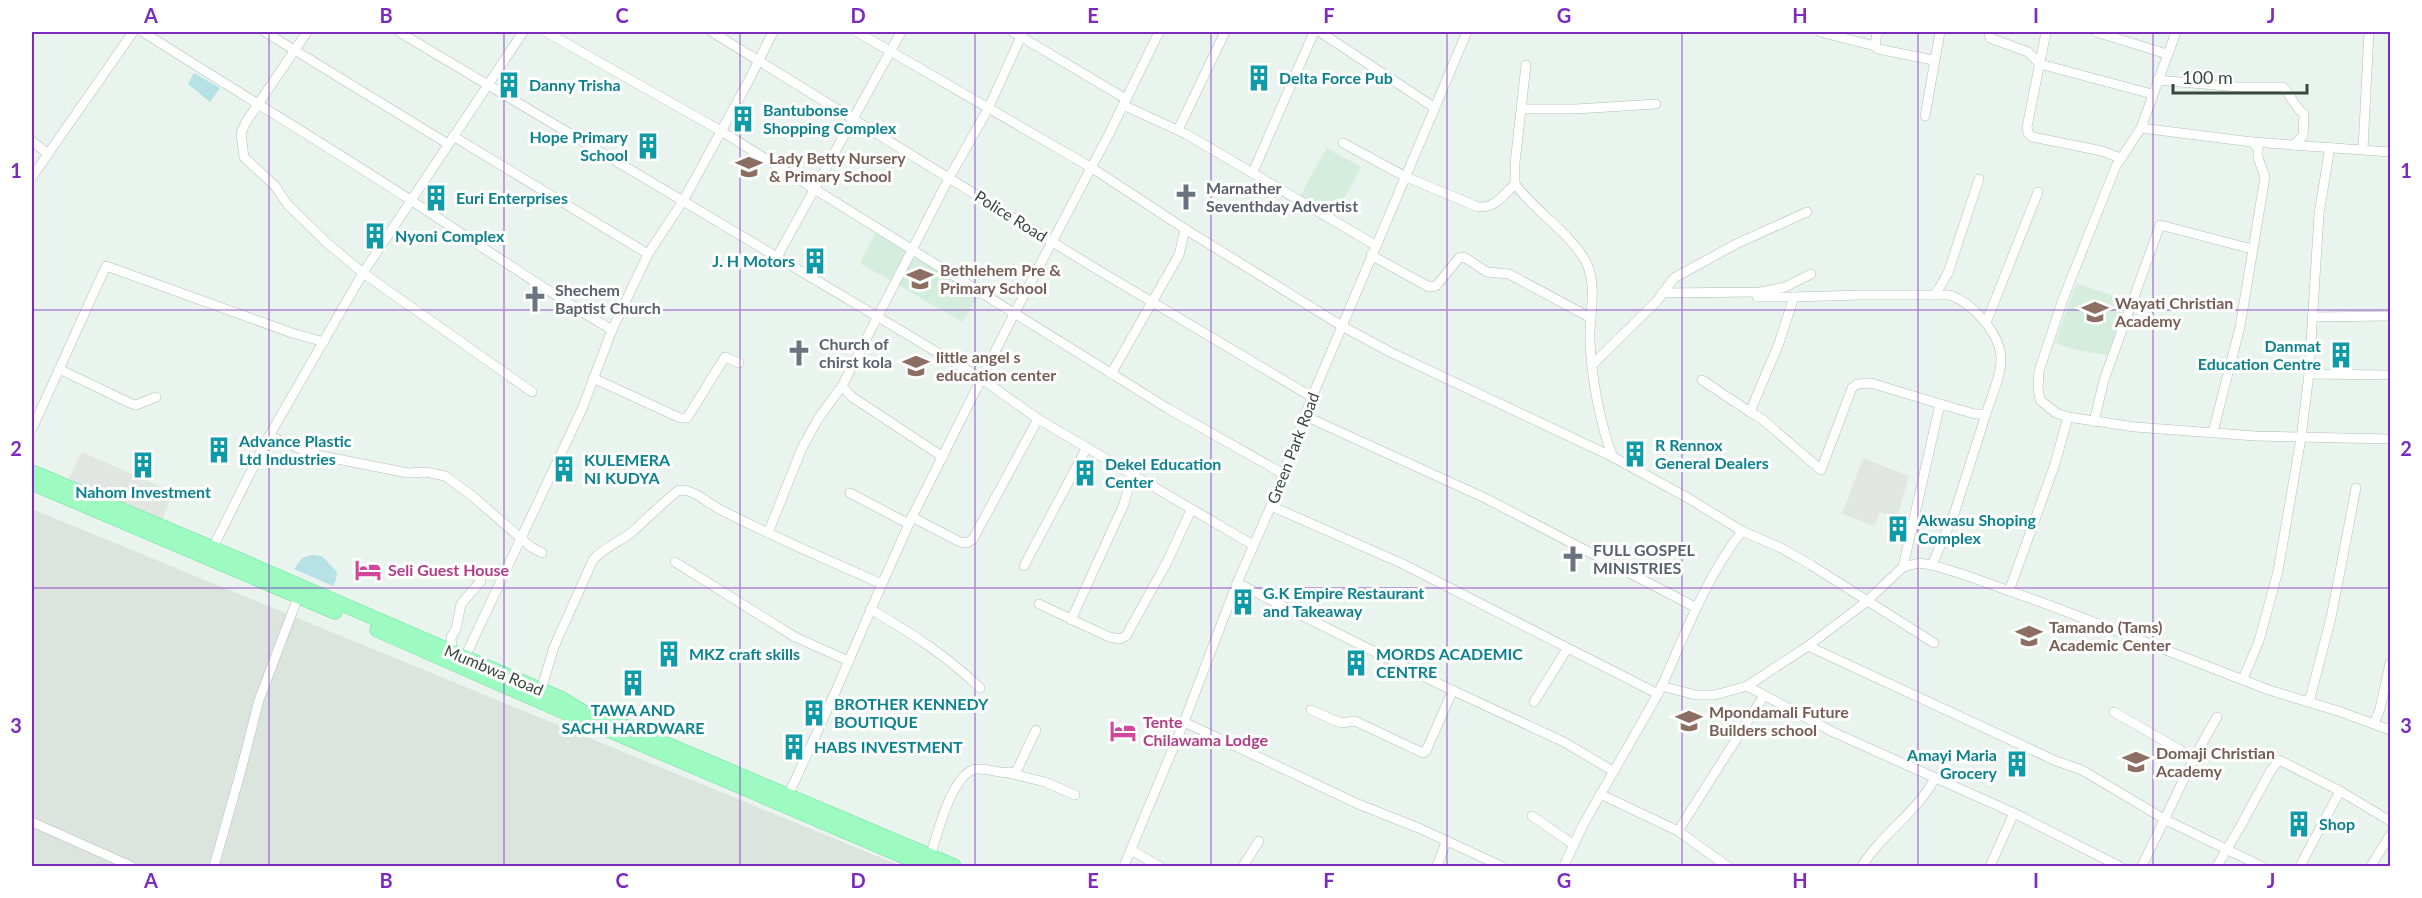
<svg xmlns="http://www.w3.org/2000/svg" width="2422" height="898" font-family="Lato,sans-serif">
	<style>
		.industrial { fill: #dbe4dd }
		.education { fill: #d5edde }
		.green { fill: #b5e1e7 }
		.parking { fill: #e1e6e3 }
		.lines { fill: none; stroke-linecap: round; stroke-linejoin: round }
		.minor-casing { stroke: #adc0b3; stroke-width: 10 }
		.primary-casing { stroke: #6ce097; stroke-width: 15 }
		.minor { stroke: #fff; stroke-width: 9 }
		.primary { stroke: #9dfbc1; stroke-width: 14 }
		.grid { fill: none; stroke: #7b2cbf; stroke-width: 1.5; stroke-opacity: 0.55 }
		.labels { text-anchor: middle; stroke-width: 6; stroke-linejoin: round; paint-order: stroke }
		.culture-label { font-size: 16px; font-weight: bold; fill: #0d838f; stroke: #fff; text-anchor: start }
		.education-label { font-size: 16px; font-weight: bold; fill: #785e54; stroke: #fff; text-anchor: start }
		.worship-label { font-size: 16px; font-weight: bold; fill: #5b616d; stroke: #fff; text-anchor: start }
		.street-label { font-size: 16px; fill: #38483d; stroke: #fff }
		.hotel-label { font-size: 16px; font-weight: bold; fill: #b23c85; stroke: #fff; text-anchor: start }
		.neatline { fill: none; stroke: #7b2cbf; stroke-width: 2 }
		.grid-label { font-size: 20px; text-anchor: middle; font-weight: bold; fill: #7b2cbf }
	</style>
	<rect width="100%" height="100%" fill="#eaf4ee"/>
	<polygon class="industrial" points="32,509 901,866 32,866"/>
	<g class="education">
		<polygon points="1327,148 1361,167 1335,215 1300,196"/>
		<polygon points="876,232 980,295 962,322 860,263"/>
		<polygon points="2076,283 2128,301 2107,355 2076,350 2055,343"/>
	</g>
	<g class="green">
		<polygon points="194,73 220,88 210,102 188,84"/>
		<polygon points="312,555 322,556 337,572 336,580 333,586 294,569 302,558"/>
	</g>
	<g class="parking">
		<polygon points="82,452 173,492 162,520 68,480"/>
		<polygon points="1863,458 1909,476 1897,518 1880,512 1874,526 1842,514"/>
	</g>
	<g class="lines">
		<g class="minor-casing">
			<g id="minor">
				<path d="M143,32c88,56 178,110 266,167 68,44 134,90 203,131"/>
				<polyline points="265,32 448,144"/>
				<polyline points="307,32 246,122 241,133 244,157 275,186 288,205 327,243 363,273 532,392"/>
				<polyline points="399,32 777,257 901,32"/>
				<polyline points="546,32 721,131 1167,408 1282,473"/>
				<polyline points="712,32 1093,267 1312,397"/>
				<polyline points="857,32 1092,168 1185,229 1342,326 1390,352 1613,457 1688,498 1742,531 1779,547 1811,565 1934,643"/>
				<polyline points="1013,32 1126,99"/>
				<polyline points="1320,32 1435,108"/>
				<polyline points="1820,32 1875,46"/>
				<polyline points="1877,32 1875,46 1878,49 1933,60"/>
				<polyline points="1989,32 1990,38 2028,52 2040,64 2152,94"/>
				<polyline points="2046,32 2027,127 2028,133 2032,137 2102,151 2120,158"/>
				<polyline points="2096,32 2167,54"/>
				<polyline points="2176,32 2141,128 2116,166 2063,299 2039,371 2038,388 2040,400 2056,413 2068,417 2135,427 2255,436 2390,439"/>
				<path d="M1526,65l-11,98v21c20,28 54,47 71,78 12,24 3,53 4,78 1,34 10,86 23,117"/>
				<path d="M2157,80l81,7h45c9,9 10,19 21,27l-1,22 -9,9"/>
				<polyline points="1123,105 1186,134 1375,245"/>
				<polyline points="1522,109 1576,109 1656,104"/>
				<polyline points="1925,116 1940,32"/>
				<polyline points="2141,128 2252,142 2390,152"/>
				<polyline points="1178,130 1225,32"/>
				<polyline points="453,136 648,254"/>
				<polyline points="32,141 47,153"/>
				<path d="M1343,143l61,33 74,31c18,1 25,-12 37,-23"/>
				<polyline points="2363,149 2369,32"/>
				<polyline points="1253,172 1314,32"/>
				<polyline points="32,177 133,32"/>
				<polyline points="1371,255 1429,287 1436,286 1459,258 1464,257 1487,272 1509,274 1591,318"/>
				<polyline points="777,257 982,379 1038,419 1253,545"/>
				<polyline points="1662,293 1760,292 1785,287 1811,274"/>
				<path d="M1860,295h90c23,8 51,40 51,64 0,18 -10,38 -15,55h-11l-35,-10 -69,-21 -14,1 -5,4 -31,82 -59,-51 -12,-7 29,-69 15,-46z"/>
				<polyline points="1935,295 1948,273 1979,179"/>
				<polyline points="1757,297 1794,297"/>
				<polyline points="2312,317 2390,316"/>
				<polyline points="1986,323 2038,192"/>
				<polyline points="1593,364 1657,301 1674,278 1736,244 1807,212"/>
				<polyline points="59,369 132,404 136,405 156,397"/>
				<polyline points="1111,374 1179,255 1185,229"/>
				<polyline points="2309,374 2390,375"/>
				<polyline points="593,378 680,418 687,418 725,357 739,363"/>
				<polyline points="1702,380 1750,412"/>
				<polyline points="1305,416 1485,498 1695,607"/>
				<polyline points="2094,422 2104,380 2160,225 2252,249"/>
				<polyline points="32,429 106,266 292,333 324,342"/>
				<polyline points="2213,432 2240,327 2265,177 2258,158 2258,148 2252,142"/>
				<polyline points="269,436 308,452 327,457 408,473 426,472 445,476 470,494 531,547 542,553"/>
				<polyline points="943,457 852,397 842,386 949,178 988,109 1023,32"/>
				<polyline points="850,493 909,524"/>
				<path d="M1271,506l132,58 255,130c26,-56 46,-114 84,-163"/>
				<polyline points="912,517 960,542 967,543 973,539 1038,419"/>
				<polyline points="768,533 802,448 818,419 842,386"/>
				<polyline points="211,551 269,436 363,273 523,32"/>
				<polyline points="675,562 795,637 849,661"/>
				<polyline points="1932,565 1955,511 1986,414"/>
				<polyline points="1024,566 1087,447"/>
				<polyline points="1903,567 1940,404"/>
				<polyline points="1237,583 1439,684 1564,742 1613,771"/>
				<polyline points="2009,591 2055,464 2068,417"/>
				<polyline points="1039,604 1109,637 1120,639 1126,636 1167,562 1191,510"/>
				<path d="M870,609c40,23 77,47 110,79"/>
				<polyline points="1071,620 1124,504 1132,474"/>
				<polyline points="1808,646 2056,761 2082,770 2166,820 2261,866"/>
				<polyline points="452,652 451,637 456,629 461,604 481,581 479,577 475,576"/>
				<polyline points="465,657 582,409 612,330 648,254 683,201 747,84 773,32"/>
				<polyline points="2243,679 2259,641 2278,571 2301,438 2309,374 2319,214 2330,147"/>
				<polyline points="1661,686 1696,695 1715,695 1747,686 1808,646 1866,602 1903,567 1919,563 1932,565 1962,574 2057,608 2269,690 2338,711 2390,730"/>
				<polyline points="1747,686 1833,732 2014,813 2119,866"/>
				<path d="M541,690l13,-43 39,-87c11,-13 27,-18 39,-28 16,-14 30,-29 47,-42 16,-1 32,16 46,22 51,26 104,49 157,72l30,-67 102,-203 95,-180 50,-102"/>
				<polyline points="1534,702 1567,649"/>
				<polyline points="2309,702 2331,618 2356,488"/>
				<polyline points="1311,710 1341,723 1355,721 1423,753 1426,751 1453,690"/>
				<polyline points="2114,712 2194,758"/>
				<polyline points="1184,722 1358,804 1421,829 1501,866"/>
				<polyline points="2374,723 2380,709 2390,663"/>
				<polyline points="1008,773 1045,782 1075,795"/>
				<polyline points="1600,794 1678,831 1727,866"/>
				<polyline points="788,796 834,695 882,584"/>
				<polyline points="1532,816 1574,845"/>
				<polyline points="32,822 131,866"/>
				<polyline points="1678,831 1763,697"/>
				<polyline points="1131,850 1159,866"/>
				<path d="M930,857c7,-21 22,-86 47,-88 12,-1 25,6 37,3l3,-2 19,-40"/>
				<polyline points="214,866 240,774 259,700 298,597"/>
				<polyline points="1124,866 1184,722 1237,583 1271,506 1312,397 1467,32"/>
				<polyline points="1243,866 1259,841"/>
				<polyline points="1437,866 1446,842"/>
				<polyline points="1564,866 1583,825 1658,694"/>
				<path d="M1862,866c20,-33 55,-53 73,-88"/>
				<polyline points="1990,866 2014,813"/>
				<polyline points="2142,866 2194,758 2217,717"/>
				<polyline points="2217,866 2240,827 2270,772 2279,760 2340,791 2390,821"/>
				<polyline points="2300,866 2340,791"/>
				<polyline points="2371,866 2390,835"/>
			</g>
		</g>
		<g class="primary-casing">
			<g id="primary">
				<polyline points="32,472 212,548 562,699 606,726 624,726 954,866"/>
				<polyline points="32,483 335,612"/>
				<polyline points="377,630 580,719"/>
				<polyline points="606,729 926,866"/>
			</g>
		</g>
		<use href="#minor" class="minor"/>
		<use href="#primary" class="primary"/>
	</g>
	<path class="grid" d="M269,32v834M504,32v834M740,32v834M975,32v834M1211,32v834M1447,32v834M1682,32v834M1918,32v834M2153,32v834M32,310h2358M32,588h2358"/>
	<defs>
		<g id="building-bare" transform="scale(2.07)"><path d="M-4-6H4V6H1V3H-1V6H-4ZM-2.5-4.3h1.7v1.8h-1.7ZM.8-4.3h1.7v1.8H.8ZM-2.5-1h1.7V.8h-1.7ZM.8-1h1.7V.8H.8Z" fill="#0f9aa8" stroke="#fff" stroke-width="2.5" paint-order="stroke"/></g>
		<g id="school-bare" transform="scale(2.07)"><path d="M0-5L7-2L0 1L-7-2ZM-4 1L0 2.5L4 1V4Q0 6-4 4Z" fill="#8d6e63" stroke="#fff" stroke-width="2.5" paint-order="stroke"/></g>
		<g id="church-bare" transform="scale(2.07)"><path d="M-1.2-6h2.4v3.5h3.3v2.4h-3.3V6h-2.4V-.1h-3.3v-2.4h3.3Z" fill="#6b7280" stroke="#fff" stroke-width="2.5" paint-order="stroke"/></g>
		<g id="hotel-bare" transform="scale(2.07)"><path d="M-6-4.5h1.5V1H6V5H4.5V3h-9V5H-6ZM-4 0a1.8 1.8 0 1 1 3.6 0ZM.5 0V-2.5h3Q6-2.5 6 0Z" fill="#d1479c" stroke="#fff" stroke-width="2.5" paint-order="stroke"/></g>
	</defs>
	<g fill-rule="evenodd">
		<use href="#building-bare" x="1259" y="78"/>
		<use href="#building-bare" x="509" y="85"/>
		<use href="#building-bare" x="743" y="119"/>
		<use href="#building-bare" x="648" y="146"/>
		<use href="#school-bare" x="749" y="167"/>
		<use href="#church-bare" x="1186" y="197"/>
		<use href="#building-bare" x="436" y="198"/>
		<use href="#building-bare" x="375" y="236"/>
		<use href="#building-bare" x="815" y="261"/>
		<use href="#school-bare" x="920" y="279"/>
		<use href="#church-bare" x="535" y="299"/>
		<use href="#school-bare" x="2095" y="312"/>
		<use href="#church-bare" x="799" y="353"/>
		<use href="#building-bare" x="2341" y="355"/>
		<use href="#school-bare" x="916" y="366"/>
		<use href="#building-bare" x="219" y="450"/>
		<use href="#building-bare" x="1635" y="454"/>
		<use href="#building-bare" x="143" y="465"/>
		<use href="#building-bare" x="564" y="469"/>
		<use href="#building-bare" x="1085" y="473"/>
		<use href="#building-bare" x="1898" y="529"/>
		<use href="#church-bare" x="1573" y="559"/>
		<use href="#hotel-bare" x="368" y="570"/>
		<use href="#building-bare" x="1243" y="602"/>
		<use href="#school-bare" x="2029" y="636"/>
		<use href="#building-bare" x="669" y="654"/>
		<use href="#building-bare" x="1356" y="663"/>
		<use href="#building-bare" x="633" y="683"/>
		<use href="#building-bare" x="814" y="713"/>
		<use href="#school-bare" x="1689" y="721"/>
		<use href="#hotel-bare" x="1123" y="731"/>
		<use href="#building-bare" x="794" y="747"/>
		<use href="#school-bare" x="2136" y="762"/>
		<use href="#building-bare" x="2017" y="764"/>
		<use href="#building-bare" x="2299" y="824"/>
	</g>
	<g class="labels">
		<g class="culture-label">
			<text x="1279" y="84">Delta Force Pub</text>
			<text x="529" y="91">Danny Trisha</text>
			<text x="763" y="116">Bantubonse<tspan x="763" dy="18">Shopping Complex</tspan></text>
			<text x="628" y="143" text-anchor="end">Hope Primary<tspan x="628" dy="18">School</tspan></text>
			<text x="456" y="204">Euri Enterprises</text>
			<text x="395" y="242">Nyoni Complex</text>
			<text x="795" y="267" text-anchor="end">J. H Motors</text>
			<text x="2321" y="352" text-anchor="end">Danmat<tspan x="2321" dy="18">Education Centre</tspan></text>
			<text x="239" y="447">Advance Plastic<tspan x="239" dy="18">Ltd Industries</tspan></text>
			<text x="1655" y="451">R Rennox<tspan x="1655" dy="18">General Dealers</tspan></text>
			<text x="584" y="466">KULEMERA<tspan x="584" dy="18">NI KUDYA</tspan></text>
			<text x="1105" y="470">Dekel Education<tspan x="1105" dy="18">Center</tspan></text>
			<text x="143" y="498" text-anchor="middle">Nahom Investment</text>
			<text x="1918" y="526">Akwasu Shoping<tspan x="1918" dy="18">Complex</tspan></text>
			<text x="1263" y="599">G.K Empire Restaurant<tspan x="1263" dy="18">and Takeaway</tspan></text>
			<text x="689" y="660">MKZ craft skills</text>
			<text x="1376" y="660">MORDS ACADEMIC<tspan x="1376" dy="18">CENTRE</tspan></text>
			<text x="834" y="710">BROTHER KENNEDY<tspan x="834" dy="18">BOUTIQUE</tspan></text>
			<text x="633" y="716" text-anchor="middle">TAWA AND<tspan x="633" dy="18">SACHI HARDWARE</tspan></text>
			<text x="814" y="753">HABS INVESTMENT</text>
			<text x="1997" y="761" text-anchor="end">Amayi Maria<tspan x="1997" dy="18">Grocery</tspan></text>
			<text x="2319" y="830">Shop</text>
		</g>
		<g class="education-label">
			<text x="769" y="164">Lady Betty Nursery<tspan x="769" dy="18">&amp; Primary School</tspan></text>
			<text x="940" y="276">Bethlehem Pre &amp;<tspan x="940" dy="18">Primary School</tspan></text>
			<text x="2115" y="309">Wayati Christian<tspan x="2115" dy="18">Academy</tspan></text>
			<text x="936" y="363">little angel s<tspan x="936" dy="18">education center</tspan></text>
			<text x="2049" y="633">Tamando (Tams)<tspan x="2049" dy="18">Academic Center</tspan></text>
			<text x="1709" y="718">Mpondamali Future<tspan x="1709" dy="18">Builders school</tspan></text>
			<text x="2156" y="759">Domaji Christian<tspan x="2156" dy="18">Academy</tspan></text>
		</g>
		<g class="worship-label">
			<text x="1206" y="194">Marnather<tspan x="1206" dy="18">Seventhday Advertist</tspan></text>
			<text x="555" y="296">Shechem<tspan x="555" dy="18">Baptist Church</tspan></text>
			<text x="819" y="350">Church of<tspan x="819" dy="18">chirst kola</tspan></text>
			<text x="1593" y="556">FULL GOSPEL<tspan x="1593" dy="18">MINISTRIES</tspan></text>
		</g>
		<g class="street-label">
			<text transform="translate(1011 216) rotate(32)" y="6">Police Road</text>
			<text transform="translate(1293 448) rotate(-69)" y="6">Green Park Road</text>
			<text transform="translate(494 670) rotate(23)" y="6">Mumbwa Road</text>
		</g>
		<g class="hotel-label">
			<text x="388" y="576">Seli Guest House</text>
			<text x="1143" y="728">Tente<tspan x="1143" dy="18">Chilawama Lodge</tspan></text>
		</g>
	</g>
	<rect width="2422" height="898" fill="none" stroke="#ffffff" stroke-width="66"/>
	<path d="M2173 84v9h134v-9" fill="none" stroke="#38483d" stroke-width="3"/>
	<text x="2182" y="84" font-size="18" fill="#38483d" stroke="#ffffff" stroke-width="4.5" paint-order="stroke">100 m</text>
	<rect x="33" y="33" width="2356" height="832" class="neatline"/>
	<g class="grid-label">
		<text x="151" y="23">A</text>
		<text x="386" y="23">B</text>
		<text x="622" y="23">C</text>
		<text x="858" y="23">D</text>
		<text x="1093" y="23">E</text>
		<text x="1329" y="23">F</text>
		<text x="1564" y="23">G</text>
		<text x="1800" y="23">H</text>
		<text x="2036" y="23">I</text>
		<text x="2271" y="23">J</text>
		<text x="16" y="178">1</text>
		<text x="2406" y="178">1</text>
		<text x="16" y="456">2</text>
		<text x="2406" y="456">2</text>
		<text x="16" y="733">3</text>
		<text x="2406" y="733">3</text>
		<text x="151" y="888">A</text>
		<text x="386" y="888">B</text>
		<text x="622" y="888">C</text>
		<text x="858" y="888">D</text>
		<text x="1093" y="888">E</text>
		<text x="1329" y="888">F</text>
		<text x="1564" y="888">G</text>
		<text x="1800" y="888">H</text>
		<text x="2036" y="888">I</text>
		<text x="2271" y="888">J</text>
	</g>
</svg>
